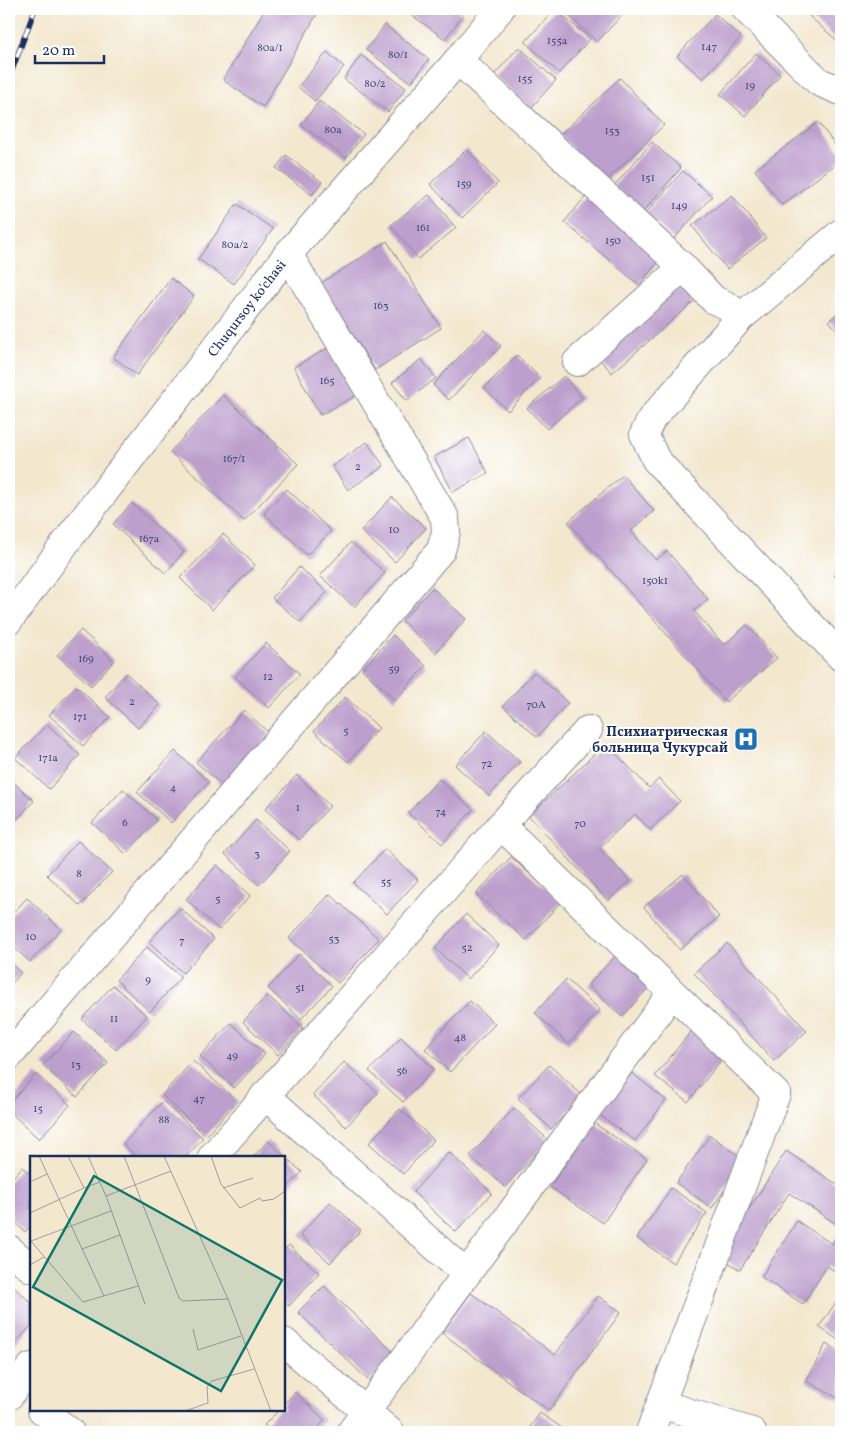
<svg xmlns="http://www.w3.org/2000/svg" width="850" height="1441" font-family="Vollkorn,serif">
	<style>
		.building { fill: #bc9fcc }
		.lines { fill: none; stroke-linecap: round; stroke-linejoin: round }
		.minor-casing { stroke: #878b96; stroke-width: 30 }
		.minor { stroke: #fff; stroke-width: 28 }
		.rail-casing { stroke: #1b2f5e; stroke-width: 5.5 }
		.rail { stroke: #fff; stroke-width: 4; stroke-dasharray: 11; stroke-linecap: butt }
		.labels { text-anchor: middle; stroke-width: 4; stroke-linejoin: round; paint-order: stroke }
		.number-label { font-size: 11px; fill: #434b7a }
		.street-label { font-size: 14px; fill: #1b2f5e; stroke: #fff }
		.poi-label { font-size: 14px; font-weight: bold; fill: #1b2f5e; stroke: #fff; text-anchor: end }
		.inset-road { fill: none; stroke: #9d9da1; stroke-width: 1 }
		.view { fill: #0f766e; fill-opacity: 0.15; stroke: #0f766e; stroke-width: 2.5 }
		.inset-edge { fill: none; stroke: #1b2f5e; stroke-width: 2.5 }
	</style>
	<rect width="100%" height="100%" fill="#fff"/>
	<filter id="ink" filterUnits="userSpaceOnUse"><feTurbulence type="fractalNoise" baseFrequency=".02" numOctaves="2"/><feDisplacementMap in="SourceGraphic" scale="10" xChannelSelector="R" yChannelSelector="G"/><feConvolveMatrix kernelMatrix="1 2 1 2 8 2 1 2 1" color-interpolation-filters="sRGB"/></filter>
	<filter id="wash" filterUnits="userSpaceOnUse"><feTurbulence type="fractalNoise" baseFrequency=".0096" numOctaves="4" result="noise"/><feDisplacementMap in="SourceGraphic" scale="20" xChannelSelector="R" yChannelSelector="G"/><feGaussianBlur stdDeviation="1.12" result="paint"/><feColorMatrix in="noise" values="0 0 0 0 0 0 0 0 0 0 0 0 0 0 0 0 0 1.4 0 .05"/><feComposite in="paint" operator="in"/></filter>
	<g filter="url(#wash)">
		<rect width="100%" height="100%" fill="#f3e7ce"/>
		<g id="blocks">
			<g class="building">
				<polygon points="265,9 320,9 263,107 223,80"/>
				<polygon points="403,9 454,9 463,15 445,39"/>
				<polygon points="555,9 590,39 559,73 525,42"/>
				<polygon points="561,9 621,9 625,12 597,42"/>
				<polygon points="801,9 841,9 841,44"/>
				<polygon points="715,14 741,37 703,79 677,56"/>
				<polygon points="385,25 429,59 411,83 366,50"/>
				<polygon points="519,47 556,80 531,108 494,75"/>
				<polygon points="327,52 344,67 315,101 298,87"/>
				<polygon points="756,53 780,75 745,116 720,94"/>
				<polygon points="361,55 406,88 388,112 344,79"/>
				<polygon points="620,78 664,125 605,182 560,135"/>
				<polygon points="319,101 364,134 346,158 301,125"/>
				<polygon points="818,122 841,153 841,160 782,205 755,170"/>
				<polygon points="652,142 681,168 643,212 614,186"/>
				<polygon points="467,149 498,183 462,218 430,184"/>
				<polygon points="286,155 322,182 312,195 276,168"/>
				<polygon points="683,171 712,196 674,239 646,213"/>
				<polygon points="429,195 456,228 418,259 391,225"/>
				<polygon points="587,195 662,258 639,285 564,222"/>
				<polygon points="732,195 766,238 727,269 692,226"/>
				<polygon points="237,204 273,229 234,284 198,259"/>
				<polygon points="387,241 441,328 375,370 321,283"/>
				<polygon points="171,278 194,296 137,375 113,357"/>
				<polygon points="682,280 698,298 612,373 596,355"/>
				<polygon points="841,310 841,334 829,321"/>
				<polygon points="484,330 501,346 449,400 433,385"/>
				<polygon points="335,344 361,393 320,415 294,367"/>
				<polygon points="517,355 540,378 508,411 484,388"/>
				<polygon points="421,359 436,378 407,401 392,383"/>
				<polygon points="564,376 582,398 547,429 527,408"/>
				<polygon points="223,395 298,464 244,521 170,452"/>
				<polygon points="469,438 488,473 453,492 434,457"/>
				<polygon points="367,442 384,466 348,490 332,466"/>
				<polygon points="623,475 654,511 631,531 656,560 667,551 708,599 694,611 724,645 747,625 777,658 726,702 568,522"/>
				<polygon points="287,489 331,531 307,555 264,513"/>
				<polygon points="392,497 426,528 395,562 361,531"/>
				<polygon points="132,503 184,552 165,573 113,524"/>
				<polygon points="223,534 255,565 212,610 180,578"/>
				<polygon points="351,542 385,573 354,607 320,576"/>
				<polygon points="299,567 327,592 300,622 272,598"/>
				<polygon points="841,568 841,583 834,575"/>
				<polygon points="432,588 466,619 435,653 402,621"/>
				<polygon points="81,630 114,661 91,686 57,655"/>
				<polygon points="393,635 426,666 395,700 362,669"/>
				<polygon points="266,643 300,674 269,708 235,677"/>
				<polygon points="534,672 568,703 537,737 503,706"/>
				<polygon points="126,673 160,705 138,728 105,697"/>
				<polygon points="76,686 110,717 83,746 49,715"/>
				<polygon points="345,697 379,728 348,762 314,731"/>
				<polygon points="244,710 270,734 223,786 196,762"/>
				<polygon points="47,724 80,755 49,789 15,758"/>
				<polygon points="486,731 520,762 489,796 455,765"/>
				<polygon points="606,743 649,788 659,779 680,801 650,830 635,814 599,848 630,881 608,901 529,816"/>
				<polygon points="175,751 209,782 171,823 137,792"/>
				<polygon points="297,775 330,806 299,840 265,809"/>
				<polygon points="9,778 34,801 9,828"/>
				<polygon points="439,779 473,810 442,844 408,813"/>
				<polygon points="123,789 157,820 126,854 92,823"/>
				<polygon points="256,820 290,851 259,885 225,854"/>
				<polygon points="78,841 112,872 80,906 47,875"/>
				<polygon points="385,849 418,880 387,914 353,883"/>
				<polygon points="511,857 561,902 526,940 476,894"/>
				<polygon points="217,865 250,896 219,930 186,899"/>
				<polygon points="683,874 719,917 680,950 644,907"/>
				<polygon points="330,894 379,939 338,983 289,938"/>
				<polygon points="27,898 61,929 30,962 9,943 9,917"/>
				<polygon points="180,908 214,939 183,973 149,942"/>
				<polygon points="466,914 499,945 468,979 435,948"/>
				<polygon points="727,943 807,1031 774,1061 694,973"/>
				<polygon points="147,947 181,977 150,1012 116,980"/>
				<polygon points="619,952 653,983 622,1017 588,985"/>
				<polygon points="299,954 332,986 301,1019 268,988"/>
				<polygon points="9,962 21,973 9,986"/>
				<polygon points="566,979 600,1010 568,1044 535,1013"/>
				<polygon points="113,985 147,1016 116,1050 82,1019"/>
				<polygon points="267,995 303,1028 278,1055 243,1022"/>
				<polygon points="470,1001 495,1024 450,1072 425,1049"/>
				<polygon points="231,1023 265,1054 234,1088 200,1056"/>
				<polygon points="693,1029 725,1055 688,1102 655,1076"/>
				<polygon points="74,1032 108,1063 77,1097 43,1065"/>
				<polygon points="401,1037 434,1069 403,1102 369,1071"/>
				<polygon points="193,1061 237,1101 206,1136 162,1095"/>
				<polygon points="344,1062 378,1093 346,1127 313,1095"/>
				<polygon points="549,1065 583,1096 551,1129 518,1098"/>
				<polygon points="632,1073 666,1100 635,1141 600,1115"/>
				<polygon points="36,1074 70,1105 39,1139 9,1111 9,1104"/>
				<polygon points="163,1101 203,1138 186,1157 137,1157 123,1144"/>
				<polygon points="514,1108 548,1140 505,1187 470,1156"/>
				<polygon points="400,1109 434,1140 403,1174 369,1143"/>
				<polygon points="594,1123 647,1159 603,1223 550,1187"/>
				<polygon points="710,1135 745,1160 712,1208 676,1183"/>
				<polygon points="268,1141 302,1172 284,1191 284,1157 253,1157"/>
				<polygon points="786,1151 841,1187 841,1227 789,1193 740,1270 719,1256"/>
				<polygon points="449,1152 492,1193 456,1232 413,1192"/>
				<polygon points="22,1167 31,1175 31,1225 25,1232 9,1217 9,1182"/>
				<polygon points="671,1188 707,1213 673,1263 637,1238"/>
				<polygon points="330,1202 361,1230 330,1263 300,1235"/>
				<polygon points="797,1221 832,1244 841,1229 841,1275 827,1266 803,1304 761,1277"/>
				<polygon points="289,1245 319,1273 289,1306 284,1301 284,1250"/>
				<polygon points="9,1282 31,1303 31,1326 12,1347 9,1344"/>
				<polygon points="324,1286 395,1354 369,1381 298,1312"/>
				<polygon points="471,1293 555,1355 598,1296 621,1312 549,1411 442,1333"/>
				<polygon points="841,1295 841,1342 819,1327"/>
				<polygon points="826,1344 841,1353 841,1400 806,1381"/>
				<polygon points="295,1392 325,1420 314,1432 272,1432 264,1425 279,1410 284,1410 284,1404"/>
				<polygon points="540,1413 568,1432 527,1432"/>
				<polygon points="682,1421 705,1432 677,1432"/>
			</g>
		</g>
	</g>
	<g filter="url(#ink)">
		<use href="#blocks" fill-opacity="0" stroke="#878b96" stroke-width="1"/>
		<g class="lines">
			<g class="minor-casing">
				<g id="minor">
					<polyline points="746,9 819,82 841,91"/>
					<polyline points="458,60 683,267 577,362"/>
					<polyline points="841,233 741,317 652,418 644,434 656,460 841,657"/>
					<polyline points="683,267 714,300 726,305 741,317"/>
					<path id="s1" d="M9,620l66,-90 213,-276 170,-194 42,-51"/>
					<polyline points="501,825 776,1094 650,1432"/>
					<polyline points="9,1056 441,550 446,532 445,518 288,254"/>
					<polyline points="265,1095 466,1274"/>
					<polyline points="212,1157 501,825 588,730"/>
					<polyline points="9,1249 31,1268"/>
					<polyline points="284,1342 390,1432"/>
					<polyline points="9,1396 31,1367"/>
					<polyline points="661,1404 752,1432"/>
					<polyline points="42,1410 70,1432"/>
					<polyline points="351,1432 672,993"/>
				</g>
			</g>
			<use href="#minor" class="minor"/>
			<g class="rail-casing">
				<polyline id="rail" points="9,78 35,9"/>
			</g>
			<use href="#rail" class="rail"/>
		</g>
	</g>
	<defs>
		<g id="hospital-square" transform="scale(1.25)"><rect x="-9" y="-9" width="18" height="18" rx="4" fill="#1f6fb2" stroke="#fff"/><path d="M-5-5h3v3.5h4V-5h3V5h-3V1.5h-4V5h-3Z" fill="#fff"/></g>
	</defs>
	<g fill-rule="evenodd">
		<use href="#hospital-square" x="746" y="739"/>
	</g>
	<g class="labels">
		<g class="number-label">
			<text x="557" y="44">155a</text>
			<text x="709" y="50">147</text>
			<text x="270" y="51">80a/1</text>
			<text x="398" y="58">80/1</text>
			<text x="525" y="82">155</text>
			<text x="375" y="87">80/2</text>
			<text x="750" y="89">19</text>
			<text x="333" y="133">80а</text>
			<text x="612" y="134">153</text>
			<text x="648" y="181">151</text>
			<text x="464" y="187">159</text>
			<text x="679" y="209">149</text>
			<text x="423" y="231">161</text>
			<text x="613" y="244">150</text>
			<text x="235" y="248">80a/2</text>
			<text x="381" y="309">163</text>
			<text x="327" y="384">165</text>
			<text x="234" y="462">167/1</text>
			<text x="358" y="470">2</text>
			<text x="394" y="533">10</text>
			<text x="149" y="542">167а</text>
			<text x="655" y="584">150k1</text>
			<text x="86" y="662">169</text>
			<text x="394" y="672">59</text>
			<text x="268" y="680">12</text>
			<text x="132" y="705">2</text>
			<text x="536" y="708">70A</text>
			<text x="80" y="720">171</text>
			<text x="346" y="734">5</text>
			<text x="48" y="761">171a</text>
			<text x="487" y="767">72</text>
			<text x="173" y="791">4</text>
			<text x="298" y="811">1</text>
			<text x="441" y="815">74</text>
			<text x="125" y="826">6</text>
			<text x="580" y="827">70</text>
			<text x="257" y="857">3</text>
			<text x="79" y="877">8</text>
			<text x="386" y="885">55</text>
			<text x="218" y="902">5</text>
			<text x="31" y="940">10</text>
			<text x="334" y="942">53</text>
			<text x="182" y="944">7</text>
			<text x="467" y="951">52</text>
			<text x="148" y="983">9</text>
			<text x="300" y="991">51</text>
			<text x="114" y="1022">11</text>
			<text x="460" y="1041">48</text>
			<text x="232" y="1059">49</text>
			<text x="76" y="1068">13</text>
			<text x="402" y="1074">56</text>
			<text x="199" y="1102">47</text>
			<text x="38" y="1112">15</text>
			<text x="164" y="1123">88</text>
		</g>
		<g class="street-label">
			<text dy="5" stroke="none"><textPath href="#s1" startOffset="392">Chuqursoy ko'chasi</textPath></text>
		</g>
		<g class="poi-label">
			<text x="728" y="736">Психиатрическая<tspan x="728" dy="16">больница Чукурсай</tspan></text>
		</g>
	</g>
	<g transform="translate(30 1156)">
		<rect width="255" height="255" fill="#f3e7ce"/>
		<path class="inset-road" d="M9,0l65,140M38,0l16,32 16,-6M58,0l18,40 39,108M94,0l55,142 4,3 45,-2M134,0l64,143 43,112M181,0l10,28 19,24 20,-10 2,3 12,-2 11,-8M0,26l17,-8M193,32l30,-10M76,40l65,-25M0,57l54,-25M0,84l53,62 55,-16M1,85l80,-30M52,93l38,-14M0,109l14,-8M163,173l5,21 43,-14M155,255l23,-8 -1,-16 5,-6 42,-12"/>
		<path class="view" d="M64,20l188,104 -61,111 -188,-104z"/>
		<rect width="255" height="255" class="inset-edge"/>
	</g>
	<rect width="850" height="1441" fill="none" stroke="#fff" stroke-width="30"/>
	<path d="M35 55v8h69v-8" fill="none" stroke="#1b2f5e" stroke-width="2.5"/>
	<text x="42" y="55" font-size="15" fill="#1b2f5e" stroke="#ffffff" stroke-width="4" paint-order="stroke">20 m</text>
</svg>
